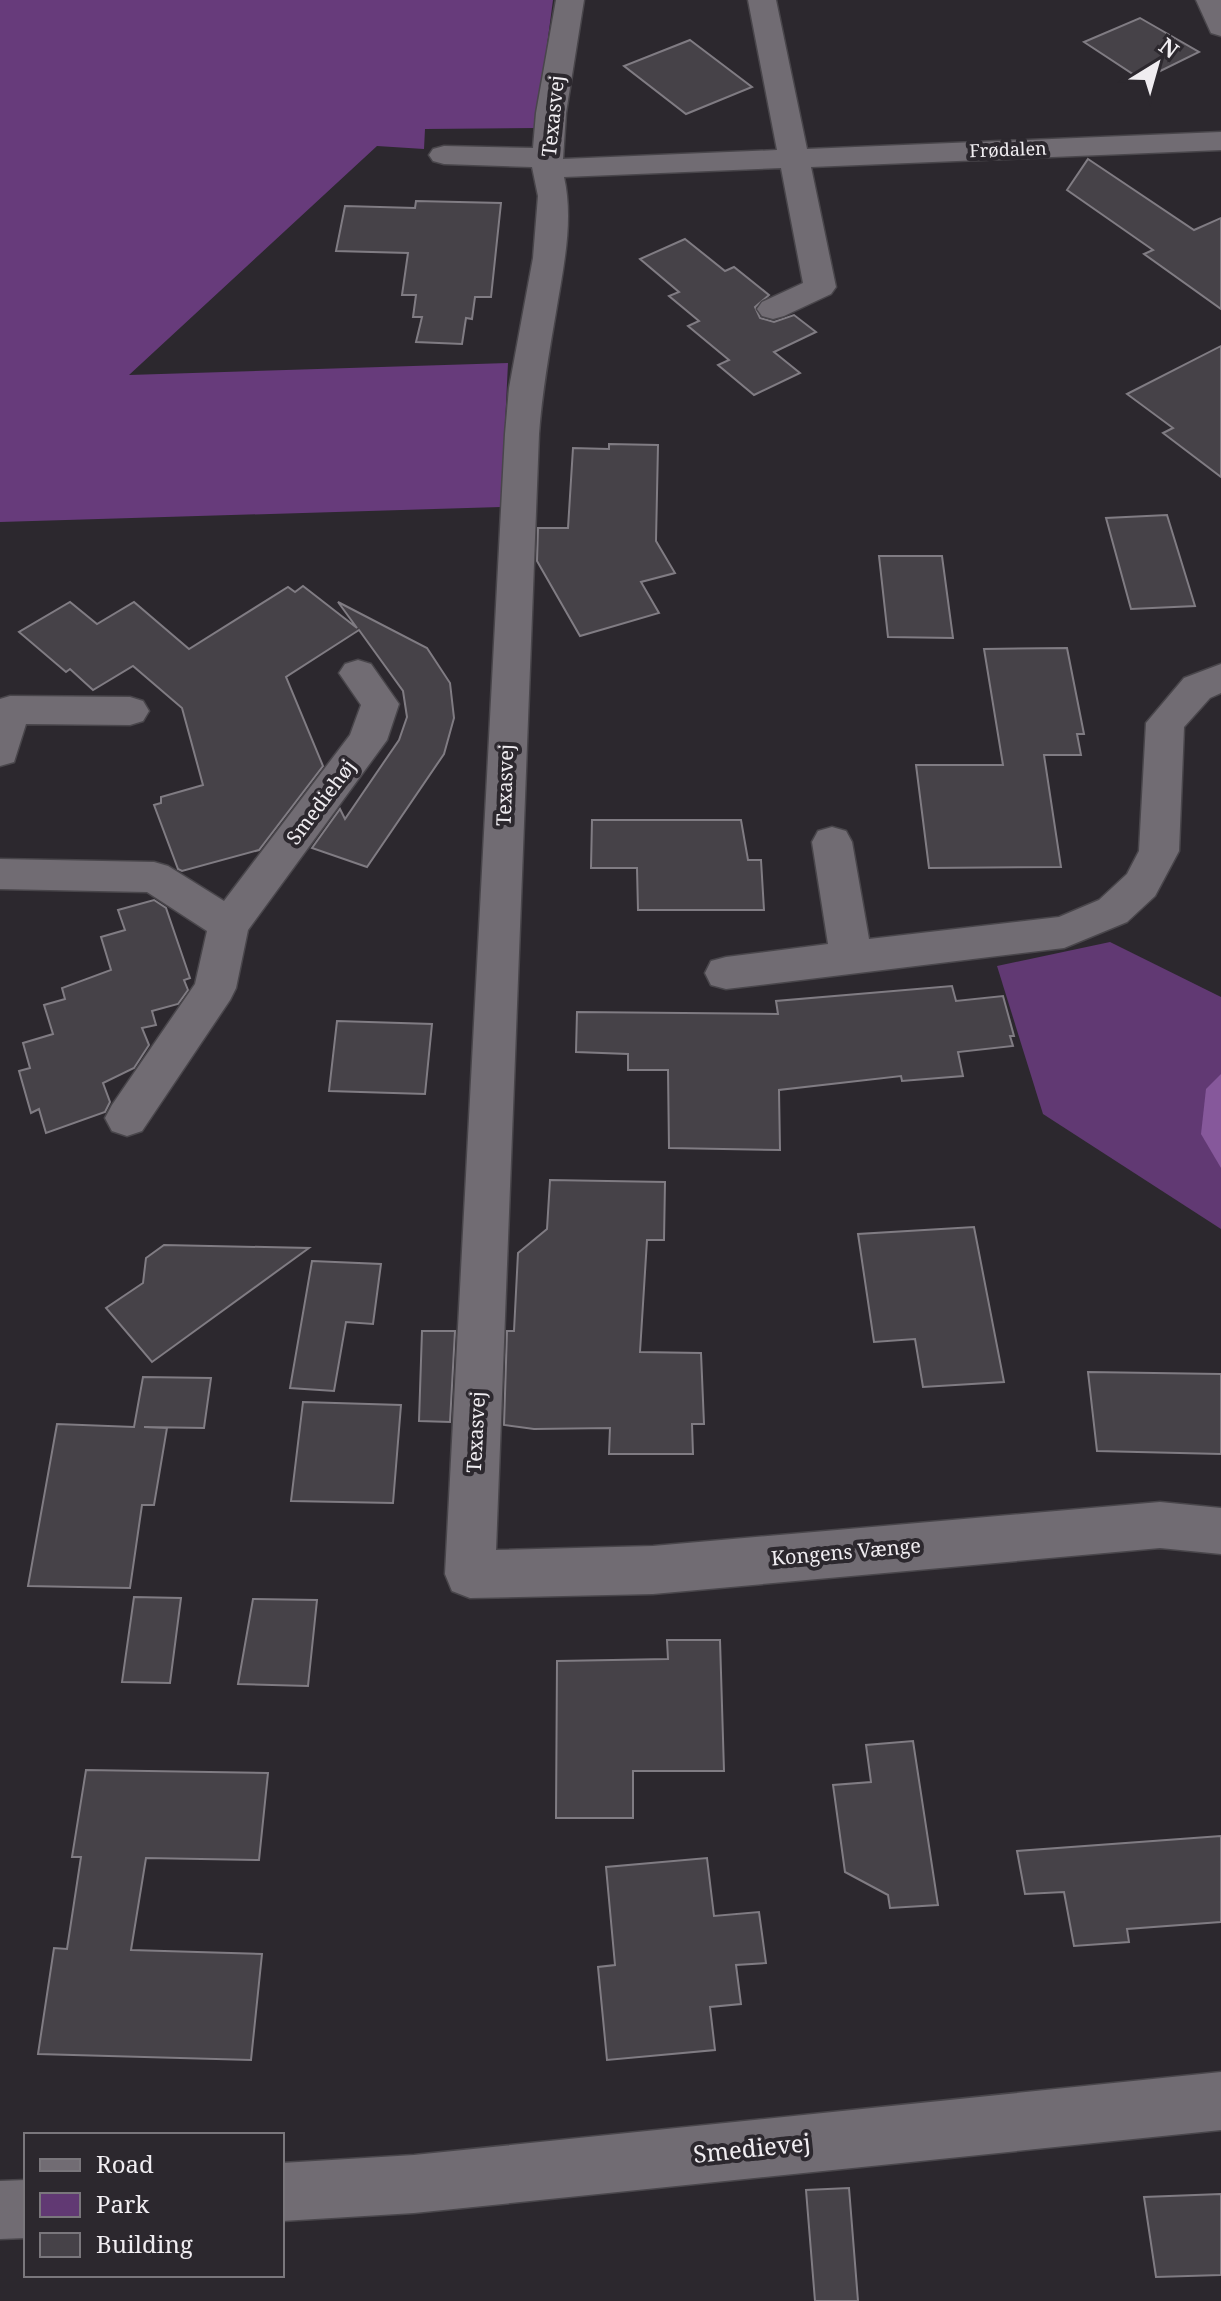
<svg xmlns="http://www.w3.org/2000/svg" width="1221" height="2301" font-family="'Noto Serif',serif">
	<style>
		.green { fill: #613973 }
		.forest { fill: #673b7b }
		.water { fill: #86589b }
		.building { fill: #464248; stroke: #807c83; stroke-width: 2 }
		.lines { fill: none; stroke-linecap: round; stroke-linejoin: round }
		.minor-casing { stroke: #49464b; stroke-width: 3 }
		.minor { fill: #716c73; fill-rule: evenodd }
		.labels { text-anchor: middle; stroke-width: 8; stroke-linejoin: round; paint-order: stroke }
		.far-street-label { font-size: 18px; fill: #f0edf1; stroke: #2c282e }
		.street-label { font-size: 20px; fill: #f0edf1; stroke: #2c282e }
		.near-street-label { font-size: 24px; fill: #f0edf1; stroke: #2c282e }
	</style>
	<rect width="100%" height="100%" fill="#2c282e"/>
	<polygon class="green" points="1110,942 1221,997 1221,1229 1043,1114 997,966"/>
	<polygon class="forest" points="0,0 553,0 536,128 425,129 424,149 377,146 129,375 508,363 501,507 0,522"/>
	<polygon class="water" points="1221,1074 1221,1168 1201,1134 1206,1089"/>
	<g class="building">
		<polygon points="1140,18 1199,52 1142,80 1084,42"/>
		<polygon points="690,40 752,87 686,114 624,66"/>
		<polygon points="1088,159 1194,230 1221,218 1221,309 1144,254 1153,250 1067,190"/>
		<polygon points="416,201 501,203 491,297 475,297 472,319 466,318 462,344 416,342 422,317 413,317 416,295 402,295 408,253 336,251 345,206 415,208"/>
		<polygon points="685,239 725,271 734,267 769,295 755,307 760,318 774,322 794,315 816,332 774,352 800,373 754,395 718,365 729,360 688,326 699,321 669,296 679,292 640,259"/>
		<polygon points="1221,346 1221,477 1163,433 1173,428 1127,394"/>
		<polygon points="609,444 658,445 656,541 675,573 641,582 659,613 580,636 537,561 538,528 568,528 573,448 609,449"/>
		<polygon points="1167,515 1195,606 1131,609 1106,518"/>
		<polygon points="879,556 942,556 953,638 888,637"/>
		<polygon points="303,586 357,628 338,602 427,648 450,683 454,718 444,754 367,867 312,848 340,809 345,819 399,740 407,717 403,691 359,630 286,677 323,766 259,850 182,871 178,869 154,805 161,803 161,797 203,785 182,708 133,666 93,690 70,669 66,672 19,632 70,602 97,624 134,602 189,649 288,587 295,592"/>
		<polygon points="1067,648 1084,734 1077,734 1081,755 1044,755 1061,867 929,868 916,765 1003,765 984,649"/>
		<polygon points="592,820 741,820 748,860 761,860 764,910 638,910 637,868 591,868"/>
		<polygon points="154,900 166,908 190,978 184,980 188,990 178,1004 152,1011 156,1025 142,1028 149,1045 134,1068 103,1083 110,1102 105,1112 46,1133 39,1109 31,1113 19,1071 30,1068 23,1043 53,1034 44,1005 65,999 62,988 111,970 101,937 125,930 118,910"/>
		<polygon points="952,986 956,1001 1003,996 1014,1036 1010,1036 1013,1046 958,1052 963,1076 902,1081 901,1076 779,1090 780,1150 669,1148 668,1070 628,1070 628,1054 576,1052 577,1012 778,1014 776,1001"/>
		<polygon points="337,1021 432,1024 425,1094 329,1091"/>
		<polygon points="550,1180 665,1182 664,1240 647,1240 640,1352 701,1353 704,1424 692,1424 693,1454 609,1454 610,1428 534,1429 504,1425 507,1331 514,1331 518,1253 547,1229"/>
		<polygon points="974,1227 1004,1382 923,1387 915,1339 874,1342 858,1234"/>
		<polygon points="164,1245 309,1248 152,1362 106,1308 143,1283 146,1258"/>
		<polygon points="312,1261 381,1264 373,1324 346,1322 334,1391 290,1388"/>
		<polygon points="422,1331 455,1331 450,1422 419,1421"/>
		<polygon points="1088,1372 1221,1374 1221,1454 1097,1451"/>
		<polygon points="143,1377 211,1378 204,1428 144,1427 167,1428 154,1505 142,1505 130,1588 28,1586 57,1424 134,1427"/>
		<polygon points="303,1402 401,1405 393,1503 291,1501"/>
		<polygon points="134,1597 181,1598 170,1683 122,1682"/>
		<polygon points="253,1599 317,1600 308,1686 238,1684"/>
		<polygon points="667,1640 720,1640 724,1771 633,1771 633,1818 556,1818 557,1661 668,1659"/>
		<polygon points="913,1741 938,1905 890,1908 888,1895 845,1872 833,1785 871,1782 866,1745"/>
		<polygon points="86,1770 268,1773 259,1860 146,1858 131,1950 262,1954 251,2060 38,2054 54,1948 67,1949 81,1857 72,1857"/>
		<polygon points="1221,1836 1221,1922 1127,1929 1129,1942 1074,1946 1064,1892 1025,1894 1017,1851"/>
		<polygon points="707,1858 714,1916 759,1912 766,1963 736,1965 741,2004 710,2007 715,2050 607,2060 598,1967 615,1965 606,1867"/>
		<polygon points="849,2188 858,2301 815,2301 806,2190"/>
		<polygon points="1221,2194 1221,2275 1156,2277 1144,2197"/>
	</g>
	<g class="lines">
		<g class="minor-casing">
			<g id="minor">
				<path d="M556,0h28l-18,113 -3,46 214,-9 -29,-150h28l31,149 414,-17v18l-410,17 25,120 -5,7 -47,22 -11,3 -11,-3 -5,-7 5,-7 41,-19 -22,-115 -217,9c10,44 -1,92 -8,135 -7,41 -14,81 -17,122l-43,1116 157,-4 507,-44 61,6v46l-61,-6 -507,46 -183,4 -18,-7 -7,-17 60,-1140 4,-46 24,-130 5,-62 -6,-29 -88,-3 -11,-3 -4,-6 4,-6 11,-3 89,2 3,-35z"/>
				<polygon points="1196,0 1221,0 1221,36 1211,33"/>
				<polygon points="358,660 371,664 399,704 387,740 248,930 236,988 230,1000 142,1131 127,1136 112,1131 105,1118 112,1105 195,984 207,931 147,892 0,889 0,859 154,862 168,866 224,901 350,735 361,705 339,673 345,664"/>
				<polygon points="1221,664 1221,693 1210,698 1184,727 1179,851 1155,896 1127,922 1064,948 726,989 711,985 705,973 711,961 726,957 828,944 812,842 818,831 832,827 846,831 852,842 869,939 1059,917 1099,900 1127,874 1139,851 1146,723 1184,678"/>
				<polygon points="10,696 130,697 143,701 149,711 143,721 130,725 26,724 14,762 0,766 0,699"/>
				<polygon points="1221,2072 1221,2130 414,2213 282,2221 282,2163 414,2155"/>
				<polygon points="26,2180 26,2238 0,2239 0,2181"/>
			</g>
		</g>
		<use href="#minor" class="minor"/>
	</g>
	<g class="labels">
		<g class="far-street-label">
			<text transform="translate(1008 150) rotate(-2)" y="6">Frødalen</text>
		</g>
		<g class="street-label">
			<text transform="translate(553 116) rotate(-84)" y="7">Texasvej</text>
			<text transform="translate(505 785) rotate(-88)" y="7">Texasvej</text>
			<text transform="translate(321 802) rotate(-53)" y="7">Smediehøj</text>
			<text transform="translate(476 1432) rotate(-87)" y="7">Texasvej</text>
			<text transform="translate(846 1552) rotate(-5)" y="7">Kongens Vænge</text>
		</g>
		<g class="near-street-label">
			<text transform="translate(752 2149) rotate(-6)" y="8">Smedievej</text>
		</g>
	</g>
	<rect x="24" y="2133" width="260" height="144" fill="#2c282e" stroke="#7a777c" stroke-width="2"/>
	<rect x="40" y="2159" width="40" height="12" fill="#716c73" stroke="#7a777c" stroke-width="2"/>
	<text x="96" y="2173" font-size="24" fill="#f0edf1">Road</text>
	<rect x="40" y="2193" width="40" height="24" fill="#613973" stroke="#7a777c" stroke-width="2"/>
	<text x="96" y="2213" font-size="24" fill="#f0edf1">Park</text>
	<rect x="40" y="2233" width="40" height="24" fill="#464248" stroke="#7a777c" stroke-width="2"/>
	<text x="96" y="2253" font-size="24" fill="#f0edf1">Building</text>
	<g transform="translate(1157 64) rotate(37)" stroke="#2c282e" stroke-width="6" paint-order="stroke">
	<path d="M0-6L14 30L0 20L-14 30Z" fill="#f0edf1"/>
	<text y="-12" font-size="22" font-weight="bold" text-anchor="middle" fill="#f0edf1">N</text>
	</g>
</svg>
